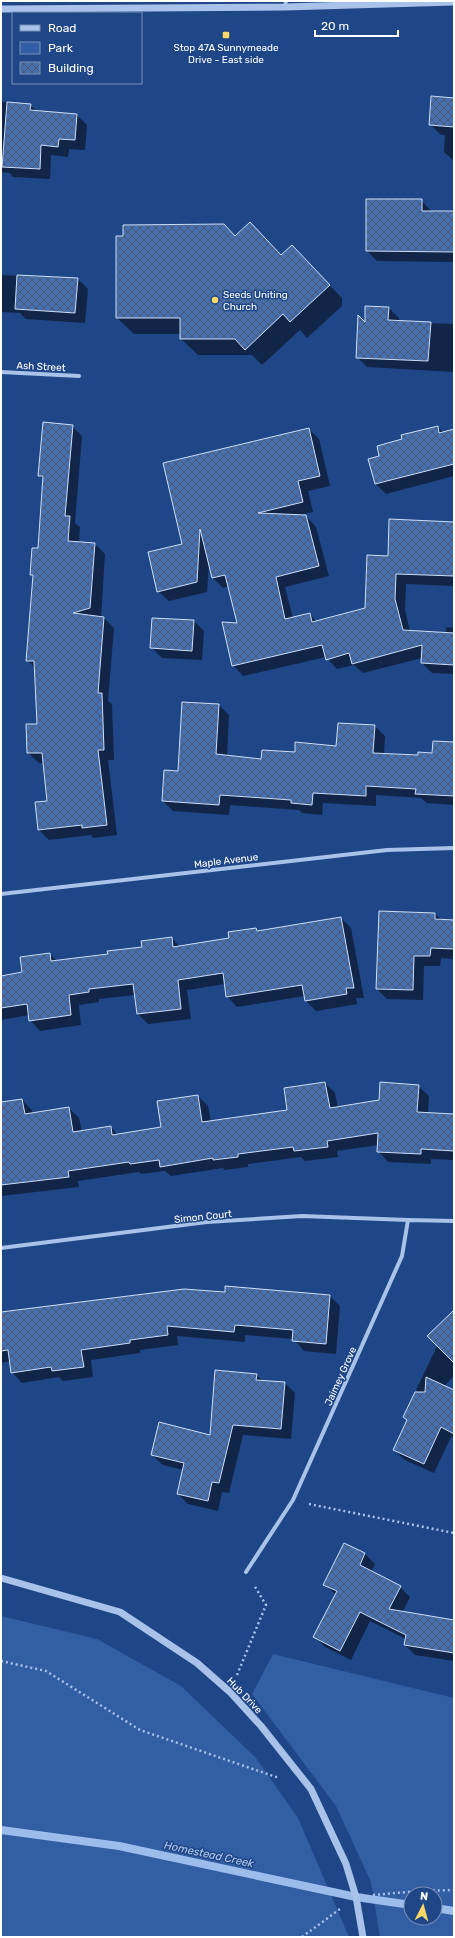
<svg xmlns="http://www.w3.org/2000/svg" width="455" height="1938" font-family="Rubik,sans-serif">
	<style>
		.green { fill: #325ea4; fill-rule: evenodd }
		.shadow { fill: #0007 }
		.lines { fill: none; stroke-linecap: round; stroke-linejoin: round }
		.stream { stroke: #9cbcec; stroke-width: 8 }
		.building { fill: url(#building-cross-hatch); stroke: #cddef8 }
		.path { stroke: #a8c2ea; stroke-width: 2.5; stroke-dasharray: 2 3; stroke-linecap: butt }
		.minor { stroke: #a8c2ea; stroke-width: 4 }
		.tertiary { stroke: #a8c2ea; stroke-width: 7 }
		.poi-dot { fill: #f9d868; stroke: #1f4687; stroke-width: 1.5 }
		.labels { text-anchor: middle; stroke-width: 3; stroke-linejoin: round; paint-order: stroke }
		.poi-label { font-size: 10px; fill: #fff; stroke: #1f4687 }
		.street-label { font-size: 10px; fill: #fff; stroke: #1f4687 }
		.water-label { font-size: 11px; font-style: italic; fill: #b4ccf2; stroke: #1f4687 }
	</style>
	<defs>
		<pattern id="building-cross-hatch" width="8" height="8" patternUnits="userSpaceOnUse"><rect width="8" height="8" fill="#476faf"/><path d="M0 0l8 8M0 8l8-8" fill="none" stroke="#4a5a74"/></pattern>
	</defs>
	<rect width="100%" height="100%" fill="#1f4687"/>
	<g class="green">
		<polygon points="1,1616 97,1639 181,1686 256,1758 298,1818 349,1937 1,1937"/>
		<path d="M273,1654l181,44v239h-74l-9,-55 -35,-76 -84,-112zM411,1894h24v24h-24z"/>
	</g>
	<g class="shadow">
		<polygon points="454,99 454,161 444,152 445,135 441,135 430,124"/>
		<polygon points="1,102 30,105 38,112 77,115 87,125 85,150 69,149 68,157 51,155 50,179 13,177 10,173 1,172"/>
		<polygon points="421,200 432,212 454,212 454,262 377,261 367,251"/>
		<polygon points="235,236 281,256 312,267 342,298 342,306 307,338 300,330 262,365 252,355 198,355 181,339 181,334 134,334 117,318 117,237"/>
		<polygon points="1,275 78,279 88,289 85,323 26,319 20,313 1,312"/>
		<polygon points="389,308 399,318 399,322 454,324 454,372 367,367 357,357 366,324"/>
		<polygon points="72,426 82,436 75,523 80,527 79,543 95,544 105,554 101,617 104,618 114,628 108,701 112,704 114,760 108,760 117,835 93,838 91,835 49,840 39,830 48,802 44,763 39,763 28,753 38,725 35,668 27,660 34,577 31,575 39,549 44,480 39,475"/>
		<polygon points="438,427 444,433 454,430 454,476 386,494 375,483 381,457 403,440"/>
		<polygon points="309,429 319,439 330,486 308,491 313,512 299,515 306,516 316,527 329,576 285,587 293,618 310,614 317,622 366,609 389,557 454,523 454,586 406,584 405,610 410,631 446,634 446,627 454,628 454,674 432,673 422,663 422,658 363,673 354,665 337,669 326,657 243,676 233,665 238,624 229,586 223,588 213,578 209,563 207,592 169,601 158,591 184,545 164,464"/>
		<polygon points="194,621 204,631 202,660 162,658 151,647"/>
		<polygon points="183,703 219,705 229,715 227,757 262,760 337,747 375,726 385,736 384,755 419,756 433,754 454,743 454,805 427,803 421,798 376,795 376,806 323,803 322,815 302,813 299,810 230,805 229,815 173,811 163,801 179,772"/>
		<polygon points="435,914 442,920 454,921 454,959 441,958 440,966 424,966 423,1000 387,999 377,989"/>
		<polygon points="341,918 351,928 364,998 356,998 357,1004 316,1011 306,1001 305,996 237,1007 227,996 225,984 187,990 191,1019 148,1024 138,1014 135,995 99,999 99,1002 79,1005 81,1025 40,1031 30,1020 29,1015 1,1020 1,977 24,973 50,954 57,961 109,955 143,948 172,938 180,947 230,939 256,929 259,932"/>
		<polygon points="325,1083 335,1093 338,1108 380,1101 418,1086 429,1096 428,1113 454,1115 454,1160 431,1159 431,1164 388,1162 378,1151 378,1145 337,1151 338,1157 305,1161 301,1157 248,1164 248,1167 224,1170 223,1168 171,1176 165,1171 141,1174 139,1172 78,1181 79,1187 1,1196 1,1103 22,1100 32,1110 33,1114 69,1108 79,1118 82,1132 111,1127 118,1135 162,1128 198,1096 208,1106 211,1122 288,1111"/>
		<polygon points="225,1294 330,1296 340,1306 336,1354 304,1351 294,1339 245,1335 245,1342 177,1336 178,1345 140,1350 140,1353 91,1360 93,1377 63,1381 59,1377 22,1383 12,1372 10,1361 1,1363 1,1313"/>
		<polygon points="454,1311 454,1376 444,1386 454,1391 454,1438 451,1437 434,1473 405,1460 394,1450 408,1421 404,1417 420,1393 416,1390"/>
		<polygon points="256,1374 263,1382 285,1383 295,1393 291,1439 243,1435 229,1493 222,1492 218,1511 188,1504 178,1494 184,1470 163,1465 152,1455 211,1436"/>
		<polygon points="344,1544 365,1554 375,1564 371,1572 400,1587 410,1597 402,1613 454,1621 454,1661 415,1655 405,1645 406,1639 370,1621 351,1660 325,1647 315,1637 336,1595 324,1584"/>
	</g>
	<g class="lines">
		<g class="stream">
			<polyline points="1,1830 119,1846 356,1897 411,1905"/>
			<polyline points="435,1908 454,1911"/>
		</g>
	</g>
	<g class="building">
		<polygon points="431,96 454,98 454,127 429,125"/>
		<polygon points="7,102 31,104 30,110 77,114 75,140 59,139 58,147 41,145 40,169 2,167"/>
		<polygon points="366,199 422,199 422,211 454,211 454,252 366,251"/>
		<polygon points="250,222 281,255 292,245 330,285 290,322 283,314 245,350 235,339 180,339 180,318 116,318 116,236 123,236 123,225 224,224 235,236"/>
		<polygon points="17,275 78,278 75,313 15,309"/>
		<polygon points="365,306 389,307 388,320 431,322 428,361 356,358 358,315 365,322"/>
		<polygon points="43,422 73,425 65,516 70,516 68,541 95,543 90,608 73,613 104,617 98,693 102,693 104,750 98,750 107,825 82,828 82,825 38,830 35,802 47,801 42,753 27,753 26,724 37,724 34,661 26,661 33,575 30,575 32,548 38,548 43,476 38,476"/>
		<polygon points="438,426 439,433 454,429 454,464 375,484 368,459 379,456 377,446 402,439 401,435"/>
		<polygon points="309,428 320,476 298,481 303,502 258,513 306,515 319,566 276,577 285,619 310,613 312,622 365,608 367,555 388,556 389,519 454,522 454,576 396,574 395,599 403,630 454,633 454,665 421,663 422,645 352,664 349,653 326,660 322,645 232,666 222,622 237,623 225,575 212,578 200,529 197,582 157,592 148,552 182,544 163,463"/>
		<polygon points="152,618 194,620 192,651 150,648"/>
		<polygon points="182,702 219,704 216,754 261,759 262,750 295,752 295,742 336,746 338,723 375,725 373,753 418,755 418,752 432,753 433,741 454,742 454,796 415,794 416,789 366,786 366,796 313,793 312,805 291,803 291,800 220,795 219,805 162,801 164,770 178,771"/>
		<polygon points="379,911 435,913 435,919 454,920 454,949 431,948 430,956 414,956 413,990 376,989"/>
		<polygon points="341,917 354,988 346,988 347,994 305,1001 302,985 226,997 223,973 178,980 181,1009 137,1014 133,984 89,989 89,992 69,995 71,1015 29,1021 27,1004 1,1008 1,976 22,972 20,957 50,953 51,961 108,954 107,951 142,947 141,941 172,937 173,947 229,938 228,932 256,928 257,931"/>
		<polygon points="325,1082 330,1108 379,1100 380,1082 419,1085 417,1112 454,1114 454,1151 421,1149 421,1154 377,1152 378,1133 327,1141 328,1147 294,1151 293,1147 238,1154 238,1157 213,1160 213,1158 160,1167 159,1160 130,1164 129,1162 68,1171 69,1177 1,1185 1,1102 22,1099 25,1114 69,1107 73,1132 111,1126 112,1135 161,1127 157,1101 198,1095 202,1122 287,1110 284,1088"/>
		<polygon points="225,1286 330,1295 326,1344 292,1341 293,1330 235,1325 234,1332 167,1326 168,1335 130,1340 130,1343 81,1350 84,1367 52,1371 51,1367 11,1373 8,1350 1,1351 1,1312 184,1289 225,1292"/>
		<polygon points="454,1310 454,1363 427,1336"/>
		<polygon points="215,1370 257,1374 256,1380 285,1382 281,1429 233,1425 219,1483 212,1482 208,1501 177,1494 184,1463 151,1455 159,1422 210,1435"/>
		<polygon points="426,1377 454,1390 454,1434 441,1427 424,1464 393,1450 407,1420 403,1417 415,1392 425,1392"/>
		<polygon points="344,1543 365,1553 360,1565 401,1586 389,1609 454,1620 454,1653 404,1645 406,1635 360,1612 340,1651 313,1637 337,1591 323,1585"/>
	</g>
	<g class="lines">
		<g class="path">
			<polyline points="309,1504 454,1533"/>
			<polyline points="1,1661 46,1671 140,1730 279,1778"/>
			<polyline points="237,1675 266,1605 254,1585"/>
			<polyline points="373,1895 419,1891 454,1890"/>
			<polyline points="302,1937 340,1909"/>
		</g>
		<g class="minor">
			<polyline points="285,7 286,1"/>
			<polyline points="1,372 79,376"/>
			<polyline points="1,894 387,850 454,848"/>
			<polyline points="1,1248 207,1222 302,1216 408,1220"/>
			<polyline points="246,1572 293,1500 402,1256 408,1220 454,1221"/>
		</g>
		<g class="tertiary">
			<polyline points="1,9 285,7 454,2"/>
			<polyline points="1,1578 120,1612 197,1663 230,1692 261,1726 311,1789 346,1864 356,1897 363,1937"/>
		</g>
	</g>
	<g class="poi-dot">
		<rect x="222" y="31" width="8" height="8" rx="2"/>
		<circle cx="215" cy="300" r="4"/>
	</g>
	<g class="labels">
		<g class="poi-label">
			<text x="226" y="51">Stop 47A Sunnymeade<tspan x="226" dy="12">Drive - East side</tspan></text>
			<text x="223" y="298" text-anchor="start">Seeds Uniting<tspan x="223" dy="12">Church</tspan></text>
		</g>
		<g class="street-label">
			<text transform="translate(41 366) rotate(3)" y="4">Ash Street</text>
			<text transform="translate(226 860) rotate(-7)" y="4">Maple Avenue</text>
			<text transform="translate(203 1216) rotate(-6)" y="4">Simon Court</text>
			<text transform="translate(340 1376) rotate(-66)" y="4">Jaimey Grove</text>
			<text transform="translate(245 1695) rotate(46)" y="4">Hub Drive</text>
		</g>
		<g class="water-label">
			<text transform="translate(209 1854) rotate(12)" y="4">Homestead Creek</text>
		</g>
	</g>
	<rect width="455" height="1938" fill="none" stroke="#ffffff" stroke-width="4"/>
	<rect x="12" y="12" width="130" height="72" fill="#1f4687" stroke="#7990b7"/>
	<rect x="20" y="25" width="20" height="6" fill="#a8c2ea" stroke="#7990b7"/>
	<text x="48" y="32" font-size="12" fill="#ffffff">Road</text>
	<rect x="20" y="42" width="20" height="12" fill="#325ea4" stroke="#7990b7"/>
	<text x="48" y="52" font-size="12" fill="#ffffff">Park</text>
	<rect x="20" y="62" width="20" height="12" fill="url(#building-cross-hatch)" stroke="#7990b7"/>
	<text x="48" y="72" font-size="12" fill="#ffffff">Building</text>
	<g transform="translate(423 1906) rotate(6)"><circle r="19" fill="#1f4687" stroke="#7990b7"/>
	<path d="M0-3L7 15L0 10L-7 15Z" fill="#f9d868"/>
	<text y="-6" font-size="11" font-weight="bold" text-anchor="middle" fill="#ffffff">N</text>
	</g>
	<path d="M315 30v6h83v-6" fill="none" stroke="#ffffff" stroke-width="2"/>
	<text x="321" y="30" font-size="12" fill="#ffffff" stroke="#1f4687" stroke-width="3" paint-order="stroke">20 m</text>
</svg>
